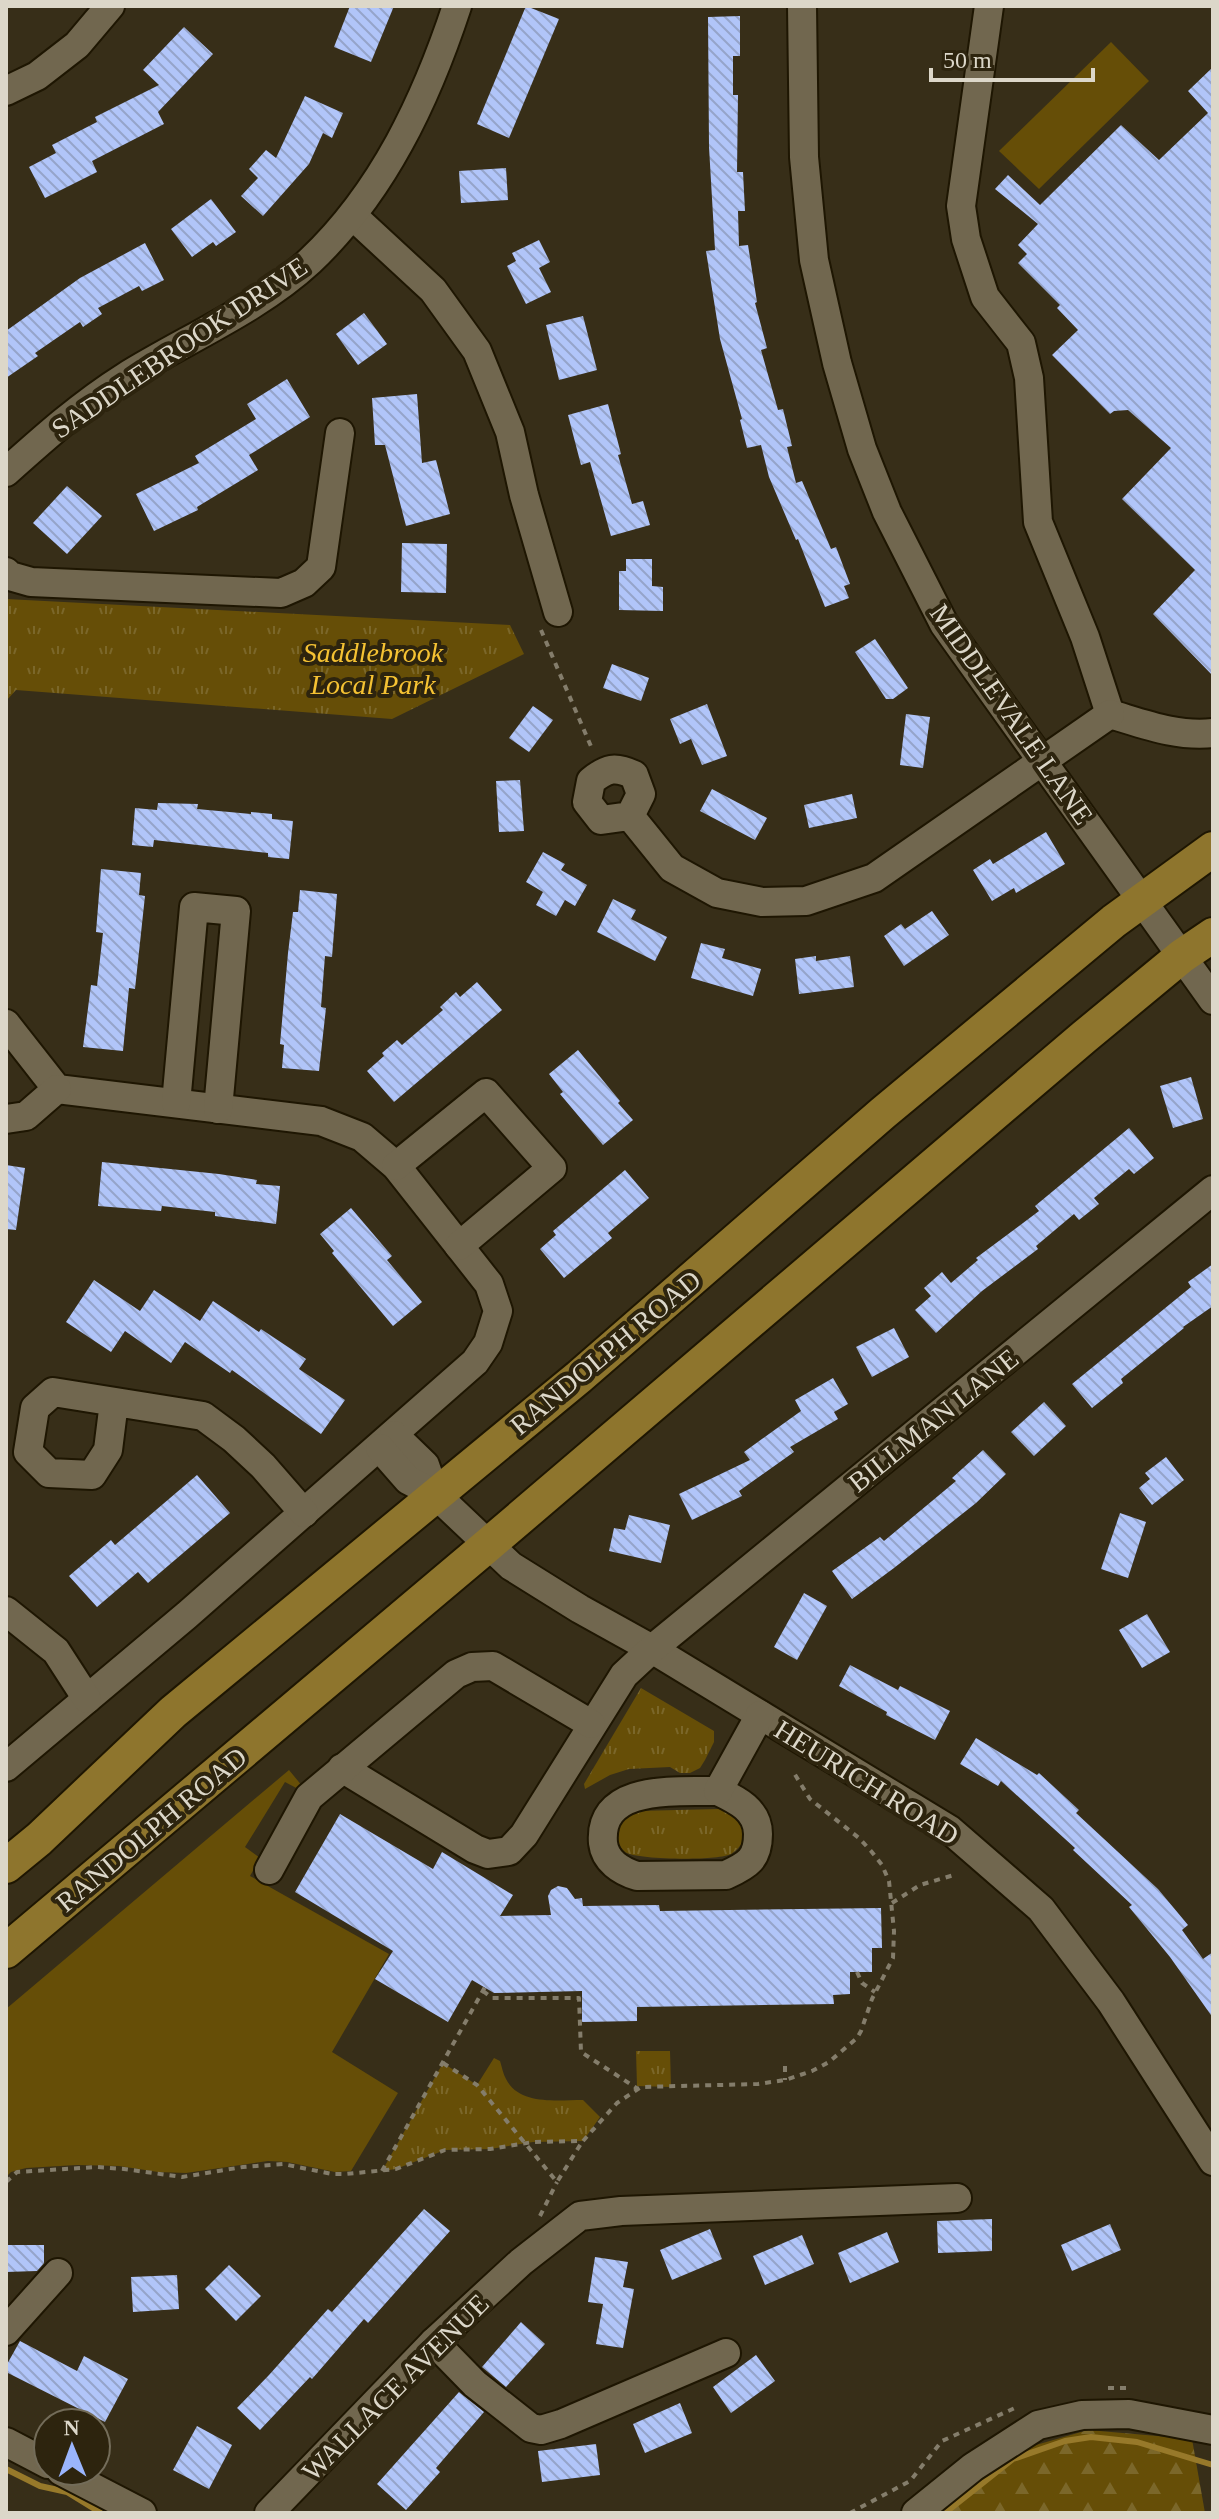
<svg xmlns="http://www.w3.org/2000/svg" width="1219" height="2519" font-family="'Times New Roman',serif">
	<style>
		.grass { fill: url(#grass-tufts) }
		.forest { fill: url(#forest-firs) }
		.pitch { fill: #664e07 }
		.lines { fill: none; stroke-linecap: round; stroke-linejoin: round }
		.stream { stroke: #97792a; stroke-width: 6 }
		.building { fill: url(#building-back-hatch) }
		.minor-casing { stroke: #1e1602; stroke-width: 32 }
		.major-casing { stroke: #1e1602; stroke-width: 38 }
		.path { stroke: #847d6b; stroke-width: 4; stroke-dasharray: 6 6; stroke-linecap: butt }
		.minor { stroke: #71674f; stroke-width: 28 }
		.major { stroke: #8e752d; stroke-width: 34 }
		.labels { text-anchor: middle; stroke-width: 8; stroke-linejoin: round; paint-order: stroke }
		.street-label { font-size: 28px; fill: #dcd7c9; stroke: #2d240e }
		.park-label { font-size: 28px; font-style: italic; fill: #f5c233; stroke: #2d240e }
	</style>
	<defs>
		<pattern id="grass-tufts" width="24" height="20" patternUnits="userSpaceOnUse" patternTransform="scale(2)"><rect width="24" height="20" fill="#664e07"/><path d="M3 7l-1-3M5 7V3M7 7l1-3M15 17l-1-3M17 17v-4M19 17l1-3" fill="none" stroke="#7b672a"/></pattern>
		<pattern id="forest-firs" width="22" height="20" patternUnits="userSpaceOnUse" patternTransform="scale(2)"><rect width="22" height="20" fill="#664e07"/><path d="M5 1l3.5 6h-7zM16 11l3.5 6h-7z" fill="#7b672a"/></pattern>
		<pattern id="building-back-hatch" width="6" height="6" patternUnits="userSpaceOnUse" patternTransform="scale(2)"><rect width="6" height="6" fill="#b1c5f9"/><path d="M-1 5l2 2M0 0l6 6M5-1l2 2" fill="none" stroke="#95a4ca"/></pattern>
	</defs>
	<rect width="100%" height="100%" fill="#372e18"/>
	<g class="grass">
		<polygon points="6,599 510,625 524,654 392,719 16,690 6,701"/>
		<polygon points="641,1688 714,1731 714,1742 705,1760 700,1768 690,1773 680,1773 670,1767 629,1769 610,1775 585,1789 584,1784"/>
		<path d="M719,1809c22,6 36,30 12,45 -12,7 -95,6 -106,-2 -7,-6 -8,-14 -9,-22l11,-16 9,-3z"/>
		<polygon points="636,2051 670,2051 671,2087 637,2086"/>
		<path d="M494,2058l6,3c2,6 3,13 6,18 13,27 53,21 77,21l17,17 -17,24 -50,1 -43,7 -45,1 -49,19 -14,2 61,-108 34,22z"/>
	</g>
	<polygon class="forest" points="1088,2430 1192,2439 1205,2513 931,2513 1015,2451"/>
	<g class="pitch">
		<polygon points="1111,42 1149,81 1039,189 999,151"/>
		<polygon points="289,1770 303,1787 300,1790 285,1782 245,1847 260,1858 250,1876 389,1954 332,2052 398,2093 351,2171 335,2172 287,2162 268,2161 186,2173 158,2172 119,2166 77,2165 26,2168 11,2172 6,2177 6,2009"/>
	</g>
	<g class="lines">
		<g class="stream">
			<polyline points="6,2469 40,2486 67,2492 101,2513"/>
			<polyline points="945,2513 1013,2459 1065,2441 1091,2437 1137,2442 1213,2465"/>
		</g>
	</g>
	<g class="building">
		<polygon points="350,6 394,6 371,62 334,47"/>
		<polygon points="526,6 559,19 509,138 477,124"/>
		<polygon points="740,16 740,56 733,56 733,95 738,95 737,172 743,172 745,211 738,211 739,246 748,245 757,302 755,303 767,348 761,350 778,410 783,409 792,446 787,447 796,483 802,481 831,549 836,547 850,584 844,586 849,598 825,607 798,539 796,540 769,477 761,445 747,448 740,420 742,419 720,339 706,251 715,250 709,147 708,17"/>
		<polygon points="184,27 213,54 158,112 164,124 92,161 97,172 45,198 29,167 56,153 52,145 97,122 95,117 159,85 143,70"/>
		<polygon points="1213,67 1213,676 1153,614 1195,570 1122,499 1171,448 1128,410 1114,411 1110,414 1052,355 1078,330 1057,308 1060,305 1018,263 1027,254 1018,245 1038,224 995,189 1008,175 1040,205 1121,125 1159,160 1208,113 1188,91"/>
		<polygon points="305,96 343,113 332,138 323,133 309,164 263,216 241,196 258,178 249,169 266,150 276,158"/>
		<polygon points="506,168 508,200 461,203 459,171"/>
		<polygon points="211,199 236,232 216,246 213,242 192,257 171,229"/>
		<polygon points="539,240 550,262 539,268 551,292 526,304 507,266 516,261 512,253"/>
		<polygon points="145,243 164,280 142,291 139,286 98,308 102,314 83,327 80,322 35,353 38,356 6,378 6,331 80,278"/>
		<polygon points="364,313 387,344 358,365 336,334"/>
		<polygon points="583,316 597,370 559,380 546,325"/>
		<polygon points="287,379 310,417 249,455 258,470 197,507 198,510 154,531 136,494 199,463 195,456 256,419 247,404"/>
		<polygon points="417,394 422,463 436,460 450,514 406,526 385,445 375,445 372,398"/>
		<polygon points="608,404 621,454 618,455 632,504 643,501 650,525 611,536 590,462 581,465 568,415"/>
		<polygon points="67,486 102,516 67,554 33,523"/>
		<polygon points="402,543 447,544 446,593 401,592"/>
		<polygon points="626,559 652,559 652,586 663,587 663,611 619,610 619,571 626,571"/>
		<polygon points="875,639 908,688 893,699 886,699 855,652"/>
		<polygon points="612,664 649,678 641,701 603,688"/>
		<polygon points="707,704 727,756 702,765 691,739 680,744 670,719"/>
		<polygon points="533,706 553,720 529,752 509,738"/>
		<polygon points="906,714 930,717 923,768 900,765"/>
		<polygon points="520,780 524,831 499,832 496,781"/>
		<polygon points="712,789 767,818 755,840 700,811"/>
		<polygon points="852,794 857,818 809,828 804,805"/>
		<polygon points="158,803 198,804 197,809 251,814 251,812 272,814 272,819 293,821 289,859 268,857 268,853 154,840 153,847 132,845 135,808 157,810"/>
		<polygon points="1046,832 1065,864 1016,893 1014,888 992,901 973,870 990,859 993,864"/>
		<polygon points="543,852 565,864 561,870 587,885 575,906 565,900 556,916 536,905 543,892 526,882"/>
		<polygon points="101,869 141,873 139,895 145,896 135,989 129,988 123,1051 83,1047 91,985 97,986 100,959 103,933 96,932"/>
		<polygon points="300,890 337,894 332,957 325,956 321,1007 326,1008 319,1071 282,1068 284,1045 280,1044 288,953 293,912 298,912"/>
		<polygon points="613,899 636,910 631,919 667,937 655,961 597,932"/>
		<polygon points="932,911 949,935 904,966 884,936 901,924 905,929"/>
		<polygon points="701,943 725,949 722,958 761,969 753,996 691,978"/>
		<polygon points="816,956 816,961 850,956 854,987 799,994 795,959"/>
		<polygon points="477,982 502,1010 394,1102 367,1071 384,1056 382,1053 397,1040 402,1045 443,1010 440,1007 456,992 460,997"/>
		<polygon points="578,1050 620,1101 618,1103 633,1120 603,1145 560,1094 563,1092 549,1074"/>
		<polygon points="1191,1077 1203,1119 1173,1128 1160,1086"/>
		<polygon points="1129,1128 1154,1158 1134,1174 1129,1169 1094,1198 1099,1204 1079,1220 1074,1214 1036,1246 1038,1249 982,1291 936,1333 915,1310 931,1296 924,1288 942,1272 951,1283 978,1260 976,1258 1039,1211 1035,1206"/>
		<polygon points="102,1162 219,1174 257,1180 256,1184 280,1186 276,1224 215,1216 215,1212 188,1209 162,1206 161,1211 98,1206"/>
		<polygon points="6,1165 25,1168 16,1230 6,1229"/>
		<polygon points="625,1170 649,1198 608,1233 612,1238 564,1278 540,1249 556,1235 553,1231"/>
		<polygon points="351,1208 392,1256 387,1260 422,1302 393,1326 332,1253 334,1251 320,1234"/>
		<polygon points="1213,1264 1213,1306 1183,1327 1184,1328 1121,1379 1123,1383 1092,1408 1072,1384 1191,1287 1188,1282"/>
		<polygon points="94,1280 140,1311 154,1290 200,1321 213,1301 259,1332 261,1329 306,1359 299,1369 345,1400 321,1434 232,1370 230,1373 185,1342 171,1363 125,1331 111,1352 66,1322"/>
		<polygon points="894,1328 909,1357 872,1377 856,1347"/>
		<polygon points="833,1378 848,1404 834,1412 838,1419 790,1447 794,1452 739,1491 742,1496 692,1520 679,1494 750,1460 744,1452 801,1411 795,1400"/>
		<polygon points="1044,1402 1066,1426 1034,1456 1011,1432"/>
		<polygon points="983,1450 1006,1474 976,1503 894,1568 852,1599 832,1571 880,1537 884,1541 956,1481 952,1478"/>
		<polygon points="1166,1457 1184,1480 1152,1505 1139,1488 1150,1479 1145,1473"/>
		<polygon points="197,1475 230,1513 148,1583 138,1572 97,1607 69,1576 111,1540 115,1545"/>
		<polygon points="1120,1513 1146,1522 1128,1578 1101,1569"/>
		<polygon points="629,1515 670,1525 661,1563 609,1551 614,1528 625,1530"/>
		<polygon points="804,1593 827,1606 797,1660 774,1647"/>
		<polygon points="1147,1614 1170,1652 1142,1668 1119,1630"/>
		<polygon points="850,1665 898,1690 900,1686 950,1711 935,1740 886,1715 887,1712 839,1686"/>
		<polygon points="976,1738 1037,1775 1039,1773 1079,1810 1076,1813 1158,1889 1188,1925 1182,1930 1203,1959 1213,1952 1213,2018 1170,1957 1129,1907 1132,1905 1073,1850 1075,1848 1001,1781 998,1786 960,1764"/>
		<polygon points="340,1814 433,1869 442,1852 513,1895 500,1916 551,1915 548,1896 551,1890 558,1886 567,1888 575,1899 582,1898 583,1906 659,1905 660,1911 881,1908 882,1948 872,1948 872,1972 850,1972 850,1994 833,1995 834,2004 637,2007 637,2021 582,2022 582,1991 494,1993 472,1980 448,2022 375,1979 393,1951 295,1892"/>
		<polygon points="424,2209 450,2231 368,2323 364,2319 312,2379 310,2377 260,2430 237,2408 269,2375 328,2309 332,2312"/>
		<polygon points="992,2219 992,2251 938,2253 937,2221"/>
		<polygon points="1110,2224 1121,2250 1072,2271 1061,2245"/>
		<polygon points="710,2229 722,2259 672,2280 660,2250"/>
		<polygon points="887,2232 899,2262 850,2283 838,2253"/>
		<polygon points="802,2235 814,2264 765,2285 753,2256"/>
		<polygon points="6,2245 44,2245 44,2263 37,2271 6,2272"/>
		<polygon points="595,2257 628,2262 623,2287 634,2289 623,2348 596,2344 603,2304 588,2302"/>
		<polygon points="229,2265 261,2296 236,2321 205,2289"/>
		<polygon points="177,2275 179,2309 133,2312 131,2277"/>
		<polygon points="521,2322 545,2344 506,2387 482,2367"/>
		<polygon points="20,2341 77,2371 84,2356 128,2379 105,2422 6,2372 6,2366"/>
		<polygon points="756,2355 775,2381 731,2413 713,2387"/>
		<polygon points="459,2392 484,2412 436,2468 440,2472 406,2510 377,2484"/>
		<polygon points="680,2403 692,2433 645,2453 633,2424"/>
		<polygon points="197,2426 232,2445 209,2489 173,2470"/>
		<polygon points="596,2444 600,2475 542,2482 538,2451"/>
	</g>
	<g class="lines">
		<g class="minor-casing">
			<g id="minor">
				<polyline points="802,6 804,157 814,260 837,363 862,449 887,512 944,624 1213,1000"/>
				<polyline points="989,6 961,206 966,239 985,297 1021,343 1029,378 1038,522 1085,637 1110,714"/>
				<polyline points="6,91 37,76 77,45 110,6"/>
				<polyline points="353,216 433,290 477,351 510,432 524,495 558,612"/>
				<path d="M6,472c38,-34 76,-68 119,-95 61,-38 132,-67 185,-116 73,-69 116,-161 147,-255"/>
				<polyline points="6,572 10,576 31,582 281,593 304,583 321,567 340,433"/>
				<path d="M1110,714c34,10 67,23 103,19"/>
				<path d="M630,816l-29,4 -14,-18 4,-21c16,-13 24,-15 43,-6l7,19 -11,22 42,52 45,25 45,9 44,-1 68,-23 236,-164"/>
				<polyline points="6,1024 57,1089 321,1121 362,1137 396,1166 489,1284 498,1311 488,1343 475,1362 187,1615 6,1767"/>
				<polyline points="176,1103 194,907 236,911 218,1109"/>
				<polyline points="6,1119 26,1116 57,1089"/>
				<polyline points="396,1166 486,1093 552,1168 459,1246"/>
				<polyline points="114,1402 108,1450 92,1475 49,1473 28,1452 35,1408 53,1392 203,1416 234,1439 263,1466 304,1513"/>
				<polyline points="394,1435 425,1465 435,1494"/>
				<polyline points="380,1448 408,1480 435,1494 511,1566 580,1609 652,1649 950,1830 1041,1909 1111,2002 1213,2161"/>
				<polyline points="6,1611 56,1651 87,1699"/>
				<polyline points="342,1768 475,1849 488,1854 509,1851 524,1835 624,1675 652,1649 1213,1190"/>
				<path d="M718,1791c19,9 40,19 40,43 0,25 -10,31 -32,41l-89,1c-16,-5 -32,-15 -34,-33 -5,-60 75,-51 115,-52z"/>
				<polyline points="718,1791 760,1715"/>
				<polyline points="269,1870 309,1797 456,1674 472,1667 493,1666 591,1724"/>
				<polyline points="6,2331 58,2273"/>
				<polyline points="434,2342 475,2384 531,2428 541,2430 561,2424 726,2353"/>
				<polyline points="6,2442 48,2464"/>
				<polyline points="61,2471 142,2513"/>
				<polyline points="269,2513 434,2342 521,2262 580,2216 621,2211 957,2198"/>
				<polyline points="916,2513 973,2467 1038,2425 1082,2415 1129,2414 1213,2430"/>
			</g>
		</g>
		<g class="major-casing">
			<g id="major">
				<polyline points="6,1866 39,1839 173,1712 579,1377 883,1113 1114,921 1213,849"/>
				<polyline points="6,1951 488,1545 1084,1037 1182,956 1213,935"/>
			</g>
		</g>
		<g class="path">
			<polyline points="541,630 593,751"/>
			<polyline points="892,1903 920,1885 954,1875"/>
			<polyline points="857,1972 862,1983 875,1992"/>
			<polyline points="483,1991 492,1998 579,1998 581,2052 638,2089"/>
			<polyline points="443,2063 477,2085 557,2182 582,2142"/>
			<polyline points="785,2066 785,2080"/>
			<polyline points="382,2171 485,1987"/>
			<polyline points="6,2182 17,2172 97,2167 124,2169 182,2177 243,2167 283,2164 332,2174 346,2174 396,2169 445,2150 490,2149 533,2142 583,2141 617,2103 641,2087 758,2084 785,2080 812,2071 829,2062 857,2038 861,2031 872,1999 893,1958 894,1931 889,1881 882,1865 871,1851 859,1838 810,1799 794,1773"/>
			<polyline points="540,2216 557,2182"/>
			<polyline points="1108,2388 1127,2388"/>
			<polyline points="850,2513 910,2481 942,2441 1017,2407"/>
		</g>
		<use href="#minor" class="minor"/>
		<use href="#major" class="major"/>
	</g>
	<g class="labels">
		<g class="street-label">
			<text transform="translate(179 347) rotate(-34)" y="10">SADDLEBROOK DRIVE</text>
			<text transform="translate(1012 714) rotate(55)" y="10">MIDDLEVALE LANE</text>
			<text transform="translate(605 1352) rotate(-40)" y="10">RANDOLPH ROAD</text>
			<text transform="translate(933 1420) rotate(-39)" y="10">BILLMAN LANE</text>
			<text transform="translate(867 1782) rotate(32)" y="10">HEURICH ROAD</text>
			<text transform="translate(151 1829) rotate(-40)" y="10">RANDOLPH ROAD</text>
			<text transform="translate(395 2387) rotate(-45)" y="10">WALLACE AVENUE</text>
		</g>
		<g class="park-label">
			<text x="373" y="662">Saddlebrook<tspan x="373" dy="32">Local Park</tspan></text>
		</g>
	</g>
	<rect width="1219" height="2519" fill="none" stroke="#dcd7c9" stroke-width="16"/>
	<g transform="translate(72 2447) rotate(359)"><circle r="38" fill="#2d240e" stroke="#736c59" stroke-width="2"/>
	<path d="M0-6L14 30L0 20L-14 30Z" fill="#9ab5fd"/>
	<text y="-12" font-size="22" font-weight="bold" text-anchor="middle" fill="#dcd7c9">N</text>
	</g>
	<path d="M931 68v12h162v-12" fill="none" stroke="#dcd7c9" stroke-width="4"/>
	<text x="943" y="68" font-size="24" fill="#dcd7c9" stroke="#2d240e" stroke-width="6" paint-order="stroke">50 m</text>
</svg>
